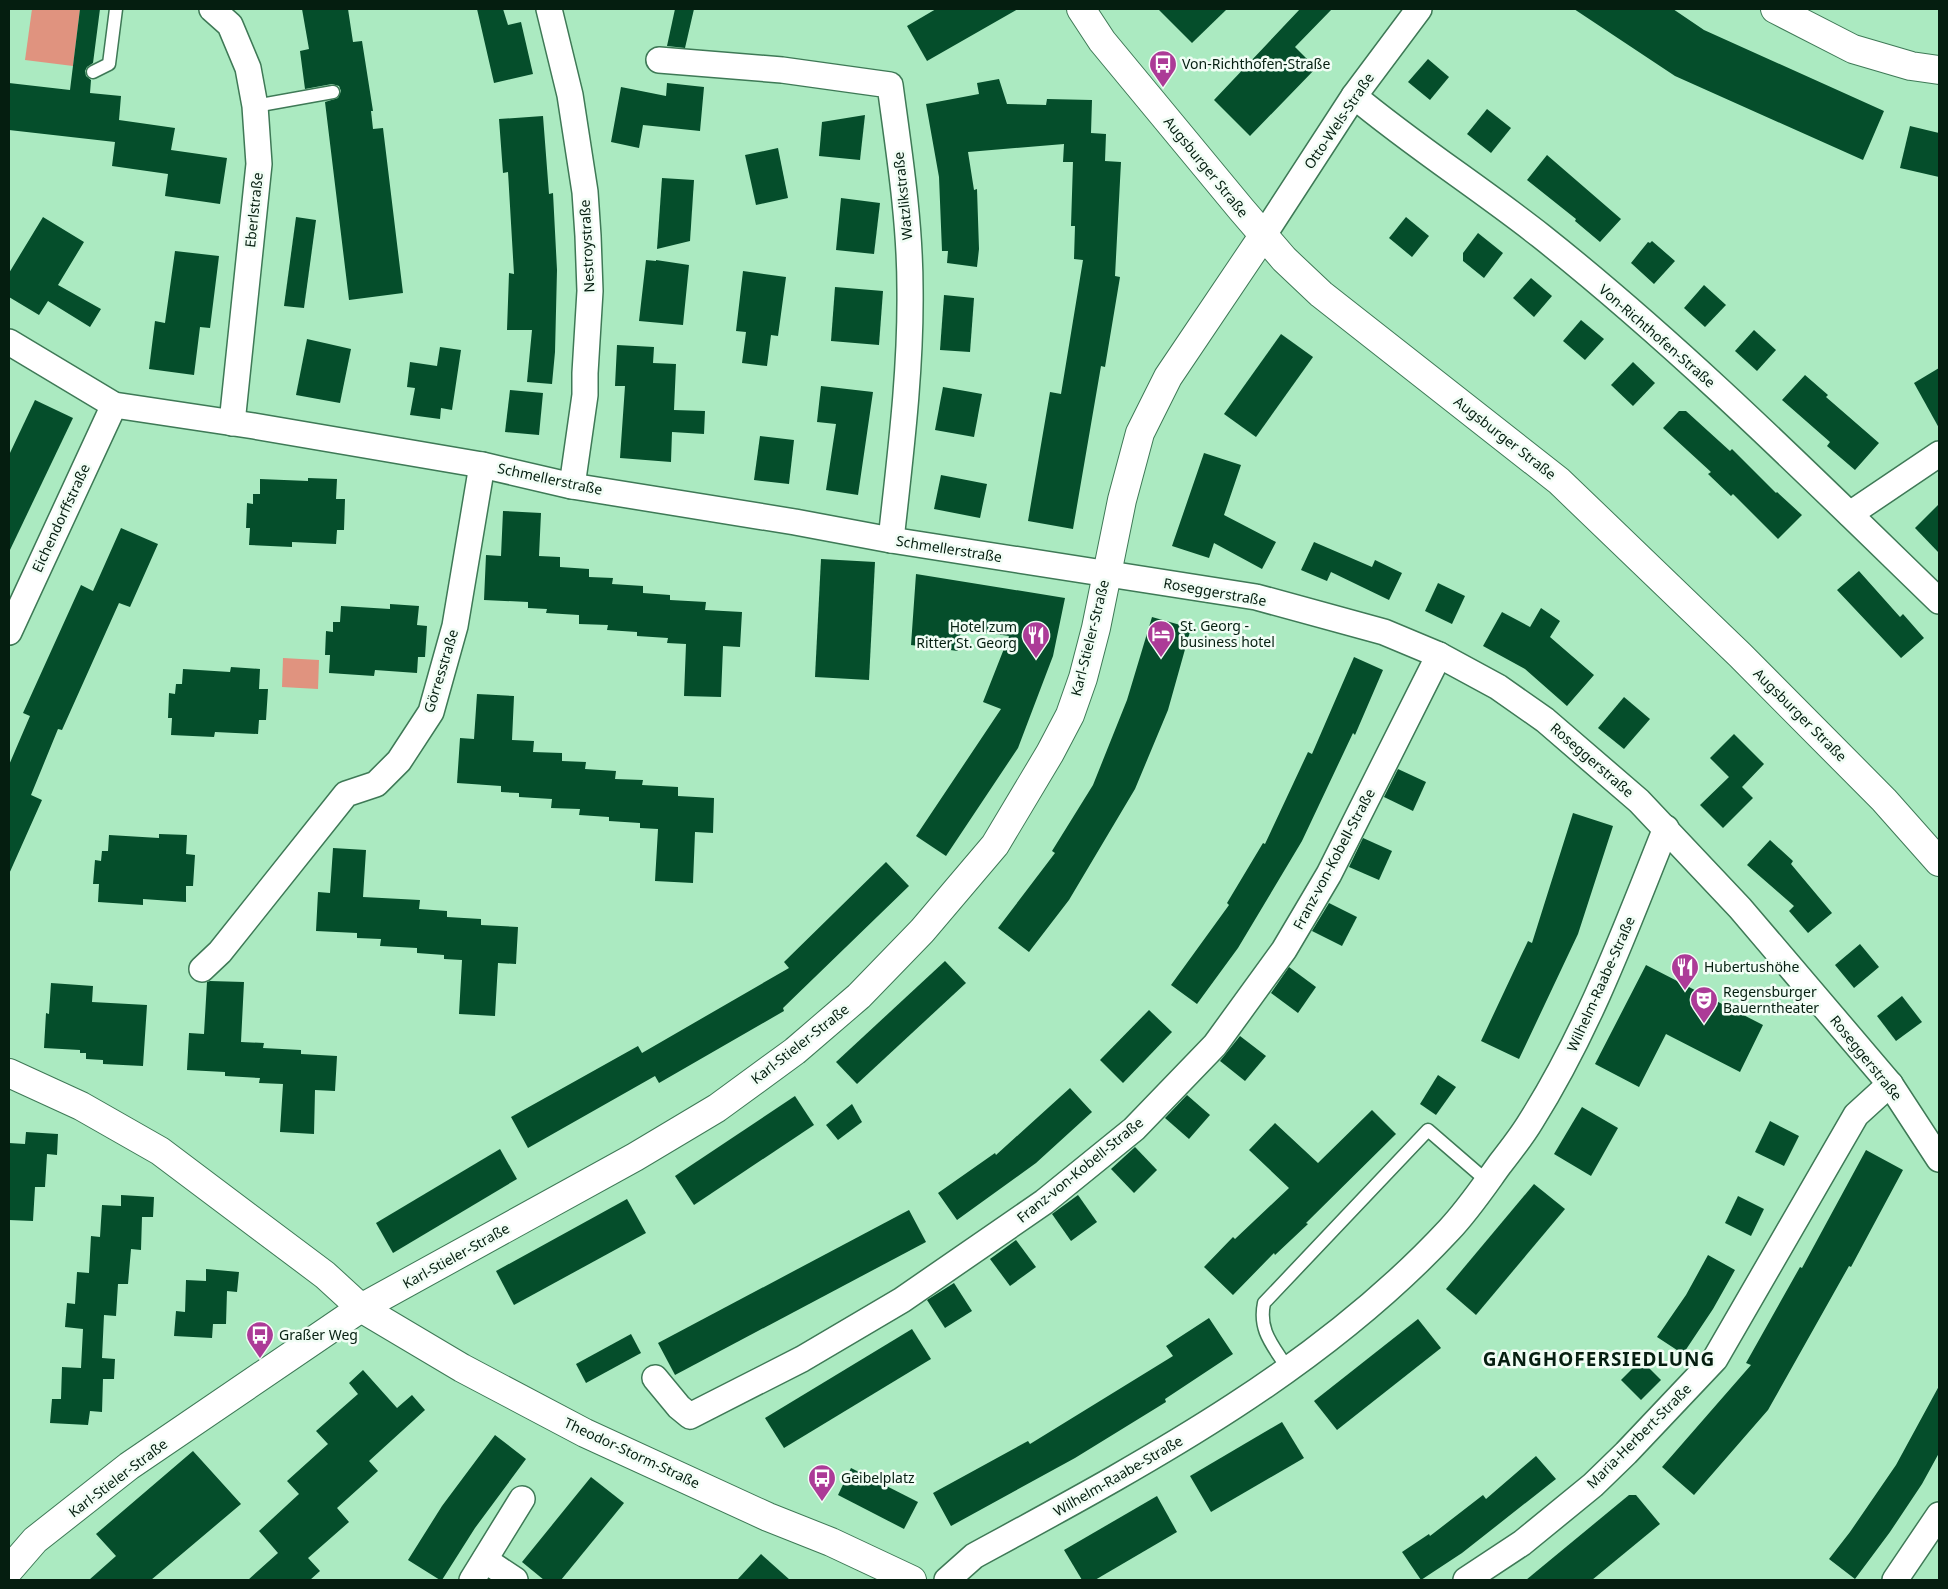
<svg xmlns="http://www.w3.org/2000/svg" width="1948" height="1589" font-family="'Noto Sans',sans-serif">
	<style>
		.green { fill: #e0937f }
		.building { fill: #054e2b }
		.lines { fill: none; stroke-linecap: round; stroke-linejoin: round }
		.service-casing { stroke: #3e7956; stroke-width: 15 }
		.minor-casing { stroke: #3e7956; stroke-width: 28 }
		.tertiary-casing { stroke: #3e7956; stroke-width: 30 }
		.service { stroke: #fff; stroke-width: 12 }
		.minor { stroke: #fff; stroke-width: 25 }
		.tertiary { stroke: #fff; stroke-width: 28 }
		.labels { text-anchor: middle; stroke-width: 5; stroke-linejoin: round; paint-order: stroke }
		.poi-label { font-size: 14px; fill: #051e10; stroke: #f1fdf5; text-anchor: start }
		.street-label { font-size: 14px; fill: #051e10; stroke: #f1fdf5 }
		.district-label { font-size: 19px; font-weight: bold; letter-spacing: 1px; fill: #051e10; stroke: #f1fdf5 }
	</style>
	<rect width="100%" height="100%" fill="#abeac1"/>
	<g class="green">
		<polygon points="32,9 80,9 73,66 25,60"/>
		<polygon points="283,658 319,660 318,689 282,687"/>
	</g>
	<g class="building">
		<polygon points="80,9 100,9 93,63 87,67 85,71 86,76 91,80 90,93 121,96 119,120 175,128 171,150 227,158 220,204 165,196 168,174 112,166 115,142 9,130 9,83 70,90"/>
		<polygon points="302,9 348,9 353,42 362,41 373,111 371,111 373,129 383,128 403,293 349,300 325,102 338,98 341,91 339,86 332,84 305,89 300,51 309,49"/>
		<polygon points="477,9 503,9 508,25 521,22 533,74 494,83"/>
		<polygon points="675,9 694,9 685,48 667,46"/>
		<polygon points="936,9 1018,9 927,61 907,26"/>
		<polygon points="1158,9 1227,9 1192,43"/>
		<polygon points="1300,9 1332,9 1295,47 1316,68 1250,136 1214,100"/>
		<polygon points="1574,9 1673,9 1704,30 1884,111 1863,160 1675,76"/>
		<polygon points="1428,59 1449,77 1430,100 1408,82"/>
		<polygon points="999,79 1007,104 1046,105 1047,99 1092,100 1091,133 1106,134 1105,161 1121,162 1115,276 1120,277 1105,367 1101,366 1073,529 1028,521 1050,392 1061,394 1083,260 1074,259 1075,226 1071,226 1073,162 1063,162 1064,144 968,152 974,190 977,189 979,249 977,267 947,263 948,251 942,251 939,177 926,104 979,94 977,83"/>
		<polygon points="667,83 704,87 700,131 643,125 639,148 611,142 621,87 666,96"/>
		<polygon points="1487,109 1511,128 1491,153 1467,134"/>
		<polygon points="865,115 860,160 819,156 822,122"/>
		<polygon points="543,116 549,194 553,193 557,270 555,352 552,384 527,382 532,330 507,330 509,273 514,274 508,172 503,173 499,119"/>
		<polygon points="1910,126 1939,133 1939,177 1900,168"/>
		<polygon points="778,148 788,198 756,205 745,155"/>
		<polygon points="1547,155 1621,219 1600,242 1575,221 1576,219 1527,180"/>
		<polygon points="662,178 694,180 690,241 657,249"/>
		<polygon points="841,198 880,203 874,254 836,250"/>
		<polygon points="43,217 84,242 58,285 101,309 90,327 48,301 39,315 9,297 9,273"/>
		<polygon points="296,217 316,220 304,308 284,306"/>
		<polygon points="1406,217 1429,236 1412,257 1389,238"/>
		<polygon points="1478,233 1503,253 1484,278 1463,261 1463,253"/>
		<polygon points="1652,241 1675,261 1654,284 1631,263 1648,242 1650,243"/>
		<polygon points="175,251 219,256 210,328 200,327 194,375 149,369 155,321 165,323"/>
		<polygon points="646,260 656,261 656,260 689,265 683,325 639,321"/>
		<polygon points="743,271 786,277 778,336 771,335 767,366 742,363 746,332 736,331"/>
		<polygon points="1531,278 1552,296 1534,317 1513,298"/>
		<polygon points="1704,285 1726,305 1705,327 1684,308"/>
		<polygon points="835,287 883,291 879,345 831,341"/>
		<polygon points="944,295 974,298 970,352 940,350"/>
		<polygon points="1581,320 1604,339 1585,360 1563,341"/>
		<polygon points="1754,330 1776,350 1757,371 1735,351"/>
		<polygon points="1281,334 1313,357 1256,437 1224,414"/>
		<polygon points="307,339 351,349 340,403 296,395"/>
		<polygon points="617,345 654,347 653,363 676,364 674,410 705,411 704,434 672,432 671,462 620,458 625,386 615,386"/>
		<polygon points="440,347 461,350 452,410 441,408 440,419 410,415 415,388 407,387 410,362 437,366"/>
		<polygon points="1633,362 1655,383 1633,406 1611,385"/>
		<polygon points="1939,368 1939,428 1914,383"/>
		<polygon points="1805,375 1828,395 1826,397 1879,443 1855,470 1827,446 1830,442 1782,400"/>
		<polygon points="821,386 873,392 858,495 826,490 836,424 817,422"/>
		<polygon points="943,387 982,394 974,437 935,430"/>
		<polygon points="510,390 543,393 539,435 505,432"/>
		<polygon points="35,400 73,418 9,552 9,455"/>
		<polygon points="1679,411 1686,411 1730,451 1732,449 1776,493 1777,492 1802,515 1778,539 1733,494 1731,496 1708,474 1711,472 1663,428"/>
		<polygon points="760,436 794,440 789,484 754,480"/>
		<polygon points="1204,453 1241,465 1224,515 1276,542 1262,569 1214,543 1209,558 1172,546"/>
		<polygon points="941,475 987,484 980,518 934,509"/>
		<polygon points="308,478 337,479 336,499 345,499 344,530 337,530 336,544 292,542 292,547 249,545 250,528 246,528 247,503 253,504 253,494 260,494 260,479 308,481"/>
		<polygon points="1939,504 1939,553 1915,528"/>
		<polygon points="503,511 541,513 539,556 560,557 560,567 589,569 589,577 613,578 612,584 643,586 643,593 670,595 670,600 706,602 705,610 742,612 740,647 723,646 721,697 684,696 686,644 667,643 668,638 637,636 637,632 607,630 608,625 579,624 579,615 546,613 547,609 528,608 528,602 484,600 486,555 501,556"/>
		<polygon points="121,528 158,544 130,607 119,603 62,730 58,729 31,795 42,800 9,874 9,765 30,716 23,713 81,585 93,591"/>
		<polygon points="1314,542 1372,567 1375,560 1402,573 1389,600 1331,572 1327,581 1301,570"/>
		<polygon points="821,559 875,562 869,680 815,677"/>
		<polygon points="1859,571 1900,617 1903,614 1924,638 1901,658 1837,590"/>
		<polygon points="916,574 1065,598 1053,656 1018,748 946,856 916,836 1001,709 983,702 1009,636 961,629 958,651 911,645"/>
		<polygon points="1438,583 1465,596 1452,624 1425,611"/>
		<polygon points="390,604 419,606 417,625 427,626 425,657 418,657 417,673 375,670 374,676 329,673 330,655 325,655 326,631 333,632 333,622 340,622 341,606 390,609"/>
		<polygon points="1541,608 1560,621 1550,637 1594,675 1567,706 1525,669 1483,646 1502,612 1530,627"/>
		<polygon points="1152,617 1191,628 1168,710 1135,789 1069,900 1029,952 998,928 1055,853 1052,851 1093,785 1127,700"/>
		<polygon points="1354,657 1383,670 1355,735 1353,733 1302,841 1238,948 1197,1004 1171,985 1229,905 1227,903 1263,843 1265,844 1308,752 1312,754"/>
		<polygon points="231,667 260,669 259,689 268,689 266,720 259,720 258,734 215,732 214,737 171,735 172,718 168,718 169,693 175,694 176,684 182,684 183,669 230,672"/>
		<polygon points="477,694 514,696 512,740 534,741 533,752 562,753 562,761 586,762 585,769 616,771 615,779 643,780 642,785 678,787 678,796 714,798 713,833 695,832 693,883 655,881 658,829 640,828 640,823 609,821 609,817 579,815 580,809 551,808 552,799 519,797 519,793 501,792 501,786 457,783 460,738 474,739"/>
		<polygon points="1624,697 1650,719 1624,749 1598,728"/>
		<polygon points="1734,734 1764,764 1742,787 1753,798 1723,828 1700,805 1729,777 1710,758"/>
		<polygon points="1398,769 1426,782 1413,811 1384,797"/>
		<polygon points="1573,813 1613,826 1578,934 1519,1059 1481,1041 1528,941 1532,943"/>
		<polygon points="159,834 187,835 186,854 195,855 193,886 186,886 186,902 143,899 143,905 98,902 99,884 93,884 95,860 101,861 102,851 108,851 109,835 159,838"/>
		<polygon points="1363,838 1392,851 1379,880 1349,867"/>
		<polygon points="1770,840 1793,861 1791,864 1832,913 1808,933 1789,911 1794,906 1747,865"/>
		<polygon points="333,848 366,850 363,897 420,900 419,909 447,911 447,917 481,919 481,925 518,927 516,964 498,963 495,1016 459,1014 462,960 444,959 444,955 417,953 417,948 380,946 381,939 357,938 357,933 316,931 318,892 330,893"/>
		<polygon points="886,862 909,886 783,1008 784,1011 659,1083 655,1076 528,1148 511,1117 638,1046 642,1053 789,968 784,962"/>
		<polygon points="1329,903 1357,917 1342,946 1312,931"/>
		<polygon points="1860,944 1879,967 1854,988 1835,965"/>
		<polygon points="945,961 966,983 857,1084 836,1062"/>
		<polygon points="1646,965 1763,1025 1740,1072 1666,1034 1639,1087 1595,1064"/>
		<polygon points="1289,967 1316,987 1298,1013 1271,993"/>
		<polygon points="210,981 244,982 241,1042 264,1043 263,1048 301,1050 301,1054 337,1056 335,1091 315,1090 314,1134 280,1132 283,1084 259,1083 260,1078 225,1076 225,1072 187,1070 189,1033 204,1034 207,982"/>
		<polygon points="51,983 93,986 92,1002 147,1005 143,1066 103,1064 103,1060 86,1059 86,1053 80,1053 80,1050 44,1048 46,1013 49,1014"/>
		<polygon points="1902,996 1922,1022 1896,1041 1877,1016"/>
		<polygon points="1149,1010 1172,1032 1123,1083 1100,1060"/>
		<polygon points="1240,1036 1266,1056 1245,1081 1220,1061"/>
		<polygon points="1438,1075 1456,1087 1436,1115 1420,1104"/>
		<polygon points="1070,1088 1092,1112 1036,1163 957,1220 938,1193 995,1153 996,1155"/>
		<polygon points="1187,1095 1210,1115 1189,1139 1165,1118"/>
		<polygon points="795,1096 814,1125 694,1205 675,1176"/>
		<polygon points="852,1104 862,1122 838,1140 826,1125"/>
		<polygon points="1582,1107 1618,1128 1591,1176 1554,1154"/>
		<polygon points="1372,1110 1396,1134 1306,1223 1308,1224 1275,1255 1274,1253 1233,1295 1204,1267 1233,1237 1235,1239 1289,1188 1249,1150 1275,1123 1318,1163"/>
		<polygon points="1770,1121 1799,1136 1784,1166 1755,1152"/>
		<polygon points="26,1132 58,1134 57,1155 47,1154 45,1187 35,1187 33,1221 9,1220 9,1143 25,1144"/>
		<polygon points="1135,1147 1157,1170 1134,1193 1111,1169"/>
		<polygon points="500,1149 517,1179 393,1253 376,1223"/>
		<polygon points="1866,1150 1903,1170 1851,1267 1849,1266 1768,1410 1694,1495 1662,1467 1751,1365 1746,1363 1800,1267 1802,1268"/>
		<polygon points="1534,1184 1565,1209 1476,1315 1446,1289"/>
		<polygon points="121,1195 154,1197 153,1217 142,1217 141,1250 131,1249 128,1284 118,1284 116,1316 104,1315 102,1358 115,1359 114,1379 103,1379 102,1412 90,1411 88,1425 50,1423 52,1399 61,1399 62,1367 81,1368 83,1329 65,1327 67,1303 75,1304 77,1272 89,1273 91,1236 100,1237 102,1205 121,1206"/>
		<polygon points="1078,1195 1097,1222 1071,1241 1052,1214"/>
		<polygon points="1738,1196 1764,1209 1751,1236 1725,1223"/>
		<polygon points="627,1199 646,1233 514,1305 496,1271"/>
		<polygon points="909,1210 926,1242 675,1375 658,1343"/>
		<polygon points="1016,1240 1036,1267 1010,1286 990,1259"/>
		<polygon points="1708,1255 1735,1270 1713,1309 1683,1354 1657,1337 1686,1295"/>
		<polygon points="206,1269 239,1272 237,1292 227,1291 226,1324 213,1324 212,1338 174,1336 176,1311 185,1312 186,1280 206,1281"/>
		<polygon points="954,1283 972,1311 945,1328 927,1300"/>
		<polygon points="1209,1318 1233,1354 1165,1399 1166,1402 1075,1458 951,1526 933,1493 1028,1441 1030,1444 1173,1356 1166,1346"/>
		<polygon points="1418,1319 1441,1348 1337,1430 1314,1401"/>
		<polygon points="912,1329 931,1359 784,1448 765,1418"/>
		<polygon points="631,1334 641,1353 586,1383 576,1364"/>
		<polygon points="1641,1360 1661,1380 1641,1400 1621,1380"/>
		<polygon points="363,1370 397,1408 412,1395 425,1410 369,1461 378,1471 337,1508 349,1522 308,1558 320,1571 310,1580 248,1580 278,1553 259,1531 299,1494 287,1481 328,1444 316,1431 358,1394 349,1383"/>
		<polygon points="1939,1386 1939,1453 1922,1484 1890,1532 1855,1579 1829,1559 1850,1532 1896,1465"/>
		<polygon points="1282,1422 1304,1458 1211,1512 1190,1476"/>
		<polygon points="495,1435 526,1459 475,1528 442,1580 440,1580 408,1560 442,1506"/>
		<polygon points="193,1451 241,1504 151,1580 89,1580 116,1556 96,1534"/>
		<polygon points="1536,1456 1556,1479 1462,1553 1421,1580 1402,1552 1429,1534 1430,1536 1483,1495 1486,1499"/>
		<polygon points="851,1468 918,1502 904,1529 838,1495"/>
		<polygon points="591,1477 624,1503 561,1580 544,1580 522,1562"/>
		<polygon points="1629,1495 1636,1495 1660,1524 1592,1580 1526,1580"/>
		<polygon points="1157,1496 1177,1532 1095,1580 1082,1580 1064,1550"/>
		<polygon points="761,1554 790,1580 737,1580"/>
	</g>
	<g class="lines">
		<g class="service-casing">
			<g id="service">
				<polyline points="93,72 109,64 116,9"/>
				<polyline points="255,106 333,92"/>
				<path d="M1289,1371c-15,-25 -31,-39 -25,-68l164,-173 59,51"/>
			</g>
		</g>
		<g class="minor-casing">
			<g id="minor">
				<polyline points="212,9 230,25 248,68 255,106 259,164 232,423"/>
				<polyline points="549,9 570,95 585,192 588,236 590,291 585,373 585,395 572,486"/>
				<path d="M659,60l123,10 108,15c9,67 20,136 20,204 1,84 -10,168 -19,251"/>
				<path d="M1354,96c60,50 126,92 187,140 141,112 269,240 398,365"/>
				<polyline points="1263,236 1354,96 1419,9"/>
				<polyline points="9,342 114,405 254,426 482,465 572,486 795,522 891,540 1256,597 1384,632 1439,655 1498,687 1545,720 1639,801 1740,908 1890,1084 1939,1159"/>
				<polyline points="1850,514 1939,454"/>
				<polyline points="9,632 114,405"/>
				<polyline points="202,969 220,952 346,794 376,784 399,761 431,712 455,626 482,465"/>
				<polyline points="655,1378 679,1407 690,1416 802,1359 902,1300 1044,1202 1134,1129 1215,1045 1284,950 1329,874 1439,655"/>
				<polyline points="485,1560 515,1580"/>
				<polyline points="472,1580 522,1499"/>
				<path d="M947,1580l27,-24c169,-92 343,-184 475,-326 19,-20 35,-44 51,-66 11,-14 22,-28 31,-43 58,-92 95,-193 135,-293"/>
				<polyline points="1466,1580 1522,1543 1593,1485 1626,1453 1715,1359 1856,1115 1890,1084"/>
				<polyline points="1895,1580 1939,1515"/>
			</g>
		</g>
		<g class="tertiary-casing">
			<g id="tertiary">
				<polyline points="1081,9 1102,41 1241,209 1284,259 1321,294 1559,481 1740,655 1884,800 1939,862"/>
				<polyline points="1775,9 1853,49 1911,66 1939,70"/>
				<polyline points="9,1073 81,1106 160,1151 325,1275 361,1308 462,1368 585,1433 768,1517 831,1542 912,1580"/>
				<polyline points="9,1570 35,1540 129,1466 361,1308 635,1157 717,1108 795,1051 859,996 922,931 995,845 1050,753 1070,715 1083,678 1096,628 1122,500 1140,433 1168,377 1263,236"/>
			</g>
		</g>
		<use href="#service" class="service"/>
		<use href="#minor" class="minor"/>
		<use href="#tertiary" class="tertiary"/>
	</g>
	<defs>
		<g id="bus-pin" transform="scale(1.4375)"><path d="M0 17L-7.5 6A9.5 9.5 0 1 1 7.5 6Z" fill="#ac3b97" stroke="#f1fdf5"/><path d="M-5-6H5V4H4V6H2V4H-2V6H-4V4H-5ZM-3.5-4V0h7V-4ZM-3.5 1.2v1.5H-2V1.2ZM2 1.2v1.5H3.5V1.2Z" fill="#fff"/></g>
		<g id="hotel-pin" transform="scale(1.4375)"><path d="M0 17L-7.5 6A9.5 9.5 0 1 1 7.5 6Z" fill="#ac3b97" stroke="#f1fdf5"/><path d="M-6-4.5h1.5V1H6V5H4.5V3h-9V5H-6ZM-4 0a1.8 1.8 0 1 1 3.6 0ZM.5 0V-2.5h3Q6-2.5 6 0Z" fill="#fff"/></g>
		<g id="restaurant-pin" transform="scale(1.4375)"><path d="M0 17L-7.5 6A9.5 9.5 0 1 1 7.5 6Z" fill="#ac3b97" stroke="#f1fdf5"/><path d="M-5-6h1v4h1v-4h1v4h1v-4h1v5L-1.5 .5V6h-2V.5L-5-1ZM5-6V6H3V1.5H1.5Q1.5-4 5-6Z" fill="#fff"/></g>
		<g id="theatre-pin" transform="scale(1.4375)"><path d="M0 17L-7.5 6A9.5 9.5 0 1 1 7.5 6Z" fill="#ac3b97" stroke="#f1fdf5"/><path d="M-5-5.5Q0-4 5-5.5V0Q5 5 0 6Q-5 5-5 0ZM-3.3-2.5H-1v1.5H-3.3ZM1-2.5H3.3v1.5H1ZM-2.8 1Q0 5.5 2.8 1Z" fill="#fff"/></g>
	</defs>
	<g fill-rule="evenodd">
		<use href="#bus-pin" x="1163" y="64"/>
		<use href="#hotel-pin" x="1161" y="634"/>
		<use href="#restaurant-pin" x="1036" y="635"/>
		<use href="#restaurant-pin" x="1685" y="967"/>
		<use href="#theatre-pin" x="1704" y="1000"/>
		<use href="#bus-pin" x="260" y="1335"/>
		<use href="#bus-pin" x="822" y="1478"/>
	</g>
	<g class="labels">
		<g class="poi-label">
			<text x="1182" y="69">Von-Richthofen-Straße</text>
			<text x="1180" y="631">St. Georg -<tspan x="1180" dy="16">business hotel</tspan></text>
			<text x="1017" y="632" text-anchor="end">Hotel zum<tspan x="1017" dy="16">Ritter St. Georg</tspan></text>
			<text x="1704" y="972">Hubertushöhe</text>
			<text x="1723" y="997">Regensburger<tspan x="1723" dy="16">Bauerntheater</tspan></text>
			<text x="279" y="1340">Graßer Weg</text>
			<text x="841" y="1483">Geibelplatz</text>
		</g>
		<g class="street-label">
			<text transform="translate(1339 121) rotate(-56)" y="5">Otto-Wels-Straße</text>
			<text transform="translate(1206 167) rotate(51)" y="5">Augsburger Straße</text>
			<text transform="translate(903 196) rotate(-96)" y="5">Watzlikstraße</text>
			<text transform="translate(254 210) rotate(-84)" y="5">Eberlstraße</text>
			<text transform="translate(587 246) rotate(-93)" y="5">Nestroystraße</text>
			<text transform="translate(1657 336) rotate(41)" y="5">Von-Richthofen-Straße</text>
			<text transform="translate(1505 438) rotate(38)" y="5">Augsburger Straße</text>
			<text transform="translate(550 479) rotate(12)" y="5">Schmellerstraße</text>
			<text transform="translate(61 518) rotate(-65)" y="5">Eichendorffstraße</text>
			<text transform="translate(949 549) rotate(9)" y="5">Schmellerstraße</text>
			<text transform="translate(1215 592) rotate(10)" y="5">Roseggerstraße</text>
			<text transform="translate(1090 638) rotate(-76)" y="5">Karl-Stieler-Straße</text>
			<text transform="translate(441 671) rotate(-73)" y="5">Görresstraße</text>
			<text transform="translate(1800 715) rotate(45)" y="5">Augsburger Straße</text>
			<text transform="translate(1592 760) rotate(41)" y="5">Roseggerstraße</text>
			<text transform="translate(1334 859) rotate(-62)" y="5">Franz-von-Kobell-Straße</text>
			<text transform="translate(1601 984) rotate(-66)" y="5">Wilhelm-Raabe-Straße</text>
			<text transform="translate(800 1044) rotate(-38)" y="5">Karl-Stieler-Straße</text>
			<text transform="translate(1866 1058) rotate(51)" y="5">Roseggerstraße</text>
			<text transform="translate(1080 1170) rotate(-39)" y="5">Franz-von-Kobell-Straße</text>
			<text transform="translate(456 1256) rotate(-29)" y="5">Karl-Stieler-Straße</text>
			<text transform="translate(1639 1436) rotate(-45)" y="5">Maria-Herbert-Straße</text>
			<text transform="translate(632 1453) rotate(25)" y="5">Theodor-Storm-Straße</text>
			<text transform="translate(1118 1476) rotate(-30)" y="5">Wilhelm-Raabe-Straße</text>
			<text transform="translate(118 1478) rotate(-37)" y="5">Karl-Stieler-Straße</text>
		</g>
		<g class="district-label">
			<text x="1599" y="1366">GANGHOFERSIEDLUNG</text>
		</g>
	</g>
	<rect width="1948" height="1589" fill="none" stroke="#051e10" stroke-width="20"/>
</svg>
